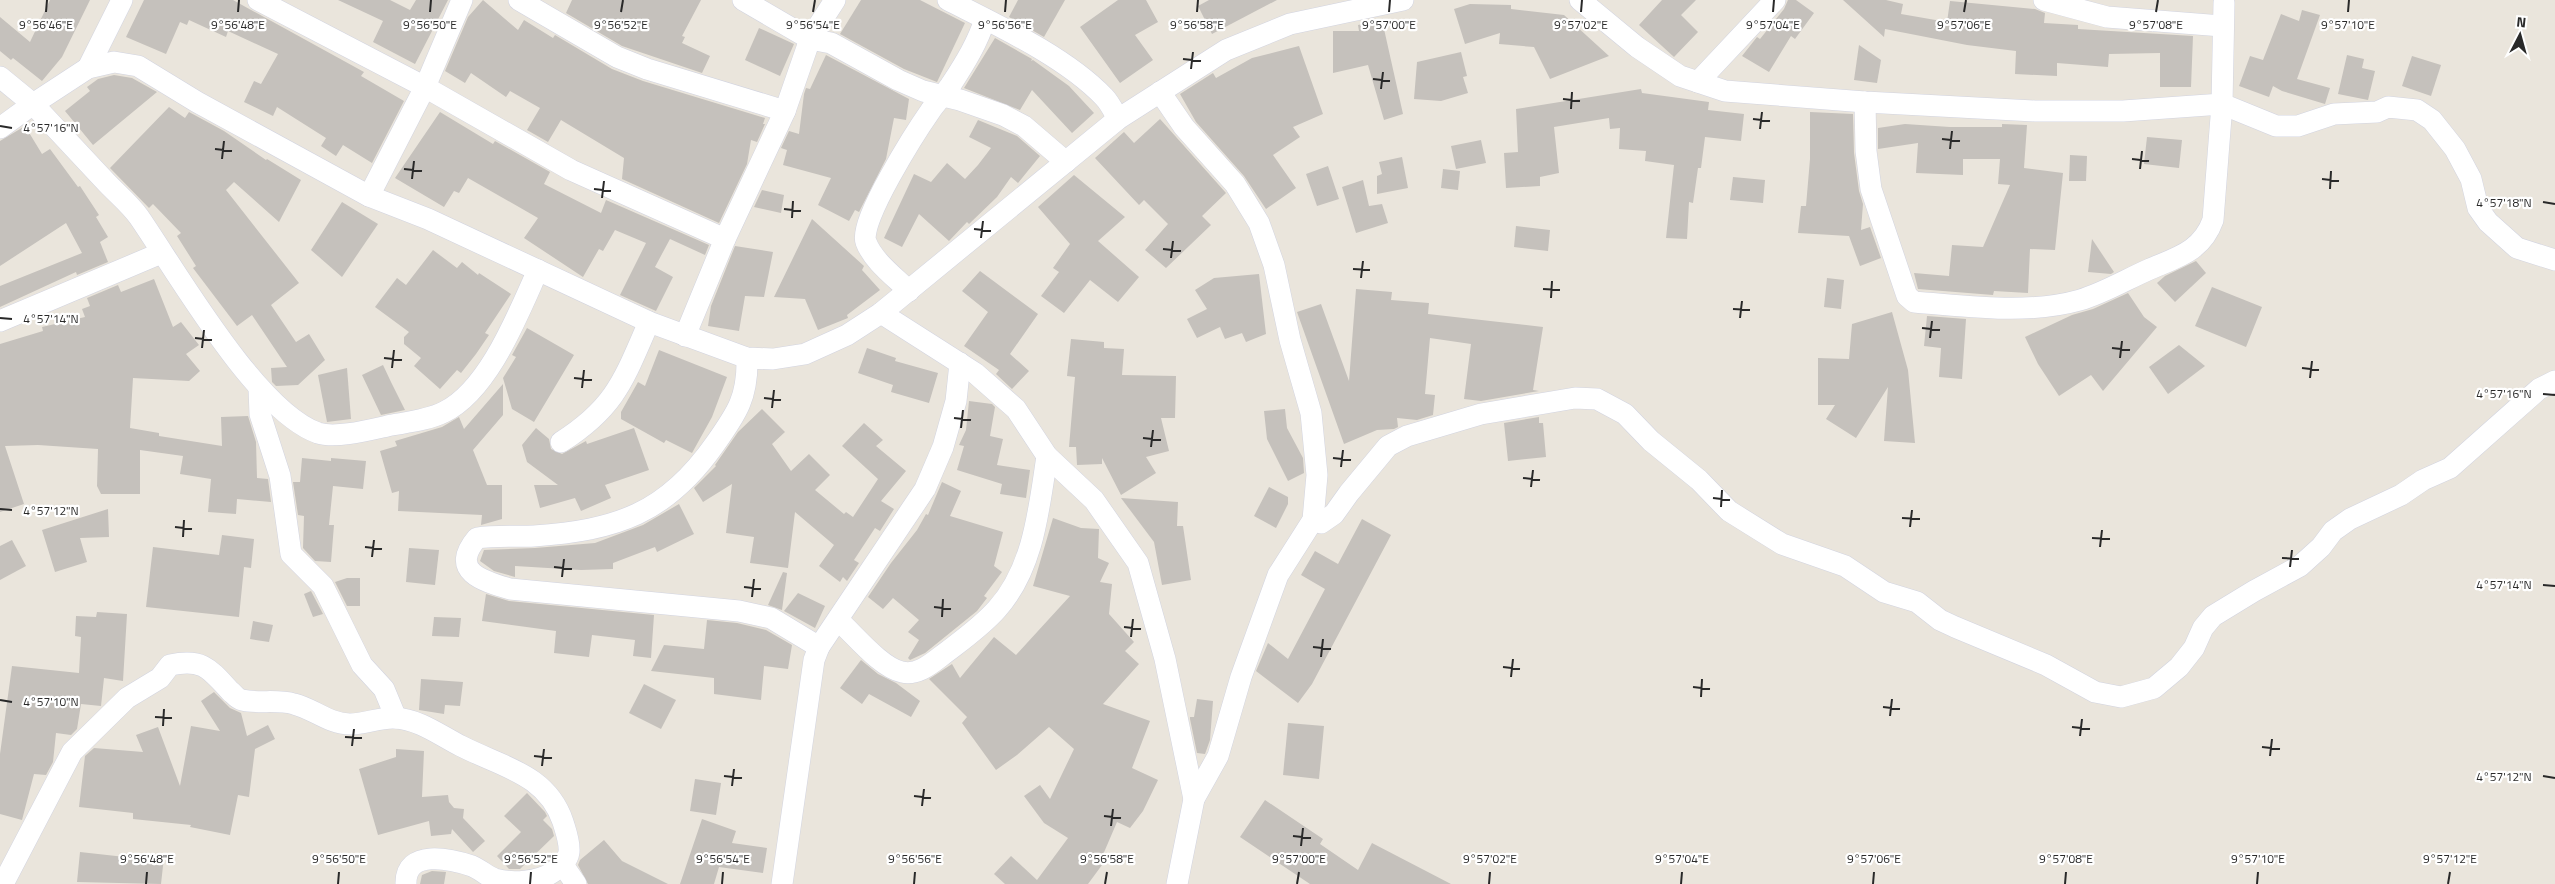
<svg xmlns="http://www.w3.org/2000/svg" width="2555" height="884" font-family="'Titillium Web',sans-serif">
	<style>
		.building { fill: #c5c1bc }
		.lines { fill: none; stroke-linecap: round; stroke-linejoin: round }
		.minor-casing { stroke: #d2d4e0; stroke-width: 22 }
		.minor { stroke: #fff; stroke-width: 21 }
		.ticks { fill: none; stroke: #292929; stroke-width: 2 }
		.ticks-label { font-size: 12px; text-anchor: middle; fill: #292929; stroke: #fff; stroke-width: 4.5; stroke-linejoin: round; paint-order: stroke }
	</style>
	<rect width="100%" height="100%" fill="#eae5dc"/>
	<g class="building">
		<polygon points="50,0 90,0 62,57 42,81 13,58 11,60 0,51 0,17 30,42"/>
		<polygon points="144,0 233,0 364,72 361,76 404,101 372,163 343,145 336,156 321,146 326,138 277,107 273,116 244,102 254,81 261,84 278,54 228,31 226,37 189,20 187,25 180,22 166,54 126,37"/>
		<polygon points="338,0 390,0 410,10 416,0 448,0 415,64 373,42 383,21"/>
		<polygon points="483,0 518,30 524,20 553,38 555,35 612,69 643,81 765,118 763,124 765,124 757,142 751,140 747,164 719,223 622,179 624,158 561,120 548,142 527,130 540,108 510,91 506,97 471,73 465,83 445,71 468,17"/>
		<polygon points="572,0 701,0 682,36 685,37 682,43 710,56 702,73 622,46 566,13"/>
		<polygon points="861,0 920,0 965,23 937,82 904,69 840,34"/>
		<polygon points="1018,0 1065,0 1044,37 1009,17"/>
		<polygon points="1118,0 1146,0 1158,22 1135,35 1153,60 1120,83 1080,27"/>
		<polygon points="1209,0 1277,0 1212,34 1198,6"/>
		<polygon points="1662,0 1696,0 1681,15 1698,32 1674,57 1639,25"/>
		<polygon points="1788,0 1796,0 1814,13 1795,39 1791,36 1769,72 1742,56 1757,37 1760,39 1784,9"/>
		<polygon points="1843,0 1886,0 1903,4 1901,14 1947,22 1950,1 2035,9 2045,13 2044,23 2078,25 2078,29 2193,36 2191,87 2160,87 2160,53 2109,54 2108,67 2057,63 2057,76 2015,74 2016,51 1967,45 1885,29 1884,37"/>
		<polygon points="1470,4 1511,5 1511,9 1564,15 1609,56 1550,79 1534,47 1499,44 1500,33 1465,44 1454,9"/>
		<polygon points="2302,10 2320,15 2297,79 2330,88 2325,104 2282,91 2273,86 2269,97 2239,86 2250,56 2263,60 2281,14 2299,21"/>
		<polygon points="1382,20 1403,114 1384,120 1368,65 1333,73 1333,31 1359,31 1358,25"/>
		<polygon points="759,28 794,44 780,76 745,60"/>
		<polygon points="995,38 1032,59 1031,61 1033,60 1069,86 1094,113 1072,133 1032,90 1020,110 964,88"/>
		<polygon points="1859,45 1881,60 1877,83 1854,80"/>
		<polygon points="1299,46 1323,114 1293,127 1300,137 1273,155 1296,188 1266,209 1244,176 1196,122 1180,94 1213,73 1216,78 1252,58"/>
		<polygon points="1461,52 1467,76 1463,77 1468,93 1441,101 1414,99 1417,62"/>
		<polygon points="826,55 909,99 906,120 894,118 886,159 859,212 855,210 849,221 818,205 831,178 783,165 787,150 781,148 789,131 799,134 804,94 806,88 810,89"/>
		<polygon points="2347,55 2364,59 2362,68 2375,71 2368,100 2338,94"/>
		<polygon points="2412,56 2441,65 2431,96 2402,86"/>
		<polygon points="114,75 132,78 157,92 93,145 65,111 90,91 87,87 98,79"/>
		<polygon points="1641,89 1642,93 1709,102 1708,110 1744,114 1741,141 1705,137 1701,168 1698,168 1693,203 1689,202 1687,239 1666,238 1674,165 1645,161 1646,151 1619,149 1620,128 1610,129 1609,118 1554,127 1559,173 1540,177 1540,186 1506,188 1504,153 1518,152 1516,109"/>
		<polygon points="169,107 185,118 189,112 224,131 266,160 267,159 301,180 279,222 234,182 226,190 299,283 271,305 296,342 309,334 325,360 298,385 276,386 272,382 271,368 287,367 252,315 237,326 193,268 196,266 177,236 181,233 153,204 149,208 110,168"/>
		<polygon points="440,112 493,144 495,141 550,172 544,184 601,213 606,200 709,245 705,255 670,239 655,267 673,277 656,311 620,295 646,243 615,230 603,251 599,249 583,277 524,238 538,218 468,178 459,193 454,191 444,207 395,178"/>
		<polygon points="1810,112 1853,114 1854,153 1859,191 1863,204 1861,230 1870,227 1881,258 1860,266 1849,236 1798,233 1801,206 1806,206 1810,159"/>
		<polygon points="1160,119 1226,193 1202,216 1211,225 1166,268 1145,250 1168,224 1144,200 1139,205 1095,158 1124,132 1134,143"/>
		<polygon points="978,120 1017,136 1040,156 1018,183 1011,177 997,197 969,224 967,222 949,241 919,214 902,247 884,238 914,174 931,182 947,163 965,179 978,165 991,148 969,137"/>
		<polygon points="1905,124 1950,127 2002,127 2002,124 2027,125 2024,168 2063,173 2055,250 2030,249 2028,293 1994,291 1993,295 1918,289 1914,273 1949,276 1952,245 1983,247 2010,185 1998,184 2000,159 1963,159 1963,175 1916,173 1918,143 1878,149 1878,128"/>
		<polygon points="25,126 42,154 50,149 78,187 80,186 99,215 96,217 108,237 100,242 108,262 77,275 76,272 0,307 0,286 82,253 66,223 0,266 0,141"/>
		<polygon points="2147,137 2182,140 2179,168 2144,164"/>
		<polygon points="1481,140 1486,163 1456,169 1451,146"/>
		<polygon points="2070,155 2087,156 2086,181 2069,181"/>
		<polygon points="1402,157 1408,188 1377,194 1377,176 1382,174 1379,162"/>
		<polygon points="1328,166 1339,199 1317,206 1306,174"/>
		<polygon points="1443,169 1460,171 1458,190 1441,188"/>
		<polygon points="1074,175 1125,217 1098,241 1139,277 1118,302 1090,280 1064,313 1041,296 1059,272 1053,268 1070,244 1038,207"/>
		<polygon points="1733,177 1765,180 1763,203 1730,200"/>
		<polygon points="1363,180 1369,206 1382,204 1388,223 1356,233 1342,187"/>
		<polygon points="762,190 784,195 781,213 754,207"/>
		<polygon points="342,202 378,224 342,277 311,250"/>
		<polygon points="812,219 864,266 862,270 880,290 847,315 848,318 818,330 805,299 774,297"/>
		<polygon points="1516,226 1550,230 1548,251 1514,247"/>
		<polygon points="2092,239 2114,272 2111,274 2088,272"/>
		<polygon points="735,246 773,252 764,297 745,296 739,331 708,326 711,306"/>
		<polygon points="433,250 457,268 462,262 478,275 479,273 511,294 485,333 489,335 476,354 461,373 457,370 440,389 414,366 421,358 404,344 404,337 409,332 375,307 397,278 406,285"/>
		<polygon points="2196,261 2206,273 2175,302 2157,283 2165,276"/>
		<polygon points="980,271 1038,314 1010,354 1029,371 1012,389 996,374 999,370 964,346 988,312 962,291"/>
		<polygon points="1259,274 1266,334 1246,342 1242,333 1225,339 1220,327 1197,338 1187,319 1207,309 1195,290 1214,278"/>
		<polygon points="1827,278 1844,280 1841,309 1824,307"/>
		<polygon points="154,279 173,327 181,322 199,345 186,354 200,371 189,381 133,378 130,428 159,433 159,436 222,446 221,417 248,416 256,442 257,478 268,479 271,502 237,499 236,514 208,512 211,479 180,474 183,456 140,450 140,494 101,494 97,486 98,449 38,445 5,446 24,504 0,512 0,344 43,331 42,327 85,317 82,309 90,306 87,298 118,285 121,292"/>
		<polygon points="2212,287 2262,307 2246,347 2195,326"/>
		<polygon points="1356,289 1392,292 1391,300 1429,303 1428,314 1543,327 1533,390 1539,391 1481,401 1464,399 1471,344 1430,338 1425,394 1435,395 1433,415 1417,420 1397,418 1398,427 1394,429 1377,430 1344,444 1297,312 1321,304 1349,381"/>
		<polygon points="2128,293 2144,317 2157,327 2103,391 2091,375 2059,396 2038,364 2025,337 2072,315 2093,309"/>
		<polygon points="1892,312 1908,370 1915,443 1884,441 1888,387 1856,438 1826,419 1835,405 1818,405 1818,358 1849,359 1852,324"/>
		<polygon points="1927,316 1966,319 1962,379 1939,377 1941,348 1924,346"/>
		<polygon points="527,328 574,355 534,422 512,409 503,378 516,357 512,355"/>
		<polygon points="1071,339 1104,342 1104,348 1124,349 1122,375 1176,376 1175,418 1161,418 1169,451 1146,457 1156,473 1121,495 1102,458 1102,464 1077,465 1076,447 1069,447 1075,377 1067,376"/>
		<polygon points="2179,345 2205,366 2168,394 2149,367"/>
		<polygon points="867,348 896,358 895,361 938,373 929,403 891,392 893,385 858,373"/>
		<polygon points="659,350 727,377 712,417 692,453 666,440 664,443 621,419 621,412 638,382 645,386"/>
		<polygon points="383,365 391,382 405,410 381,415 362,375"/>
		<polygon points="347,368 351,419 327,422 318,375"/>
		<polygon points="503,384 503,415 473,450 487,485 502,485 502,519 481,525 482,515 398,511 399,491 392,493 380,451 397,446 395,441 442,427 459,417 464,429"/>
		<polygon points="969,401 992,404 995,407 990,436 1003,439 997,465 1030,470 1026,498 1000,494 1002,484 957,470 964,446 959,445 966,430"/>
		<polygon points="762,409 785,432 772,444 791,471 809,454 830,475 815,490 844,514 846,512 853,517 878,479 842,446 864,423 883,440 876,446 906,471 881,501 894,509 880,531 875,528 854,560 859,563 847,581 843,577 840,582 819,566 834,545 795,512 788,568 750,563 754,537 726,533 732,484 703,502 694,488 716,466 715,465 738,432"/>
		<polygon points="1285,409 1287,428 1303,458 1304,473 1288,481 1267,439 1264,411"/>
		<polygon points="1539,417 1539,423 1543,423 1546,457 1508,461 1504,423"/>
		<polygon points="536,428 549,439 551,449 562,454 586,441 587,444 634,428 649,470 605,485 611,498 581,511 575,498 540,508 534,485 558,485 527,462 522,445"/>
		<polygon points="302,458 331,461 331,458 366,461 363,489 333,486 329,525 334,525 331,562 315,561 303,548 304,516 298,515 293,482 300,482"/>
		<polygon points="942,482 961,491 950,516 1003,532 994,566 1002,572 984,596 987,598 977,611 925,653 910,660 908,658 919,640 908,632 919,620 893,598 883,609 868,597 891,563 917,530 926,514 928,515"/>
		<polygon points="1269,487 1288,497 1288,504 1276,528 1254,516"/>
		<polygon points="1121,498 1178,502 1177,526 1183,526 1191,580 1162,585 1154,542"/>
		<polygon points="679,504 694,534 657,552 655,547 613,563 613,569 581,570 515,566 515,577 494,571 480,561 484,550 535,548 595,543 643,525"/>
		<polygon points="108,509 109,537 80,538 87,562 55,572 42,530"/>
		<polygon points="1053,518 1081,528 1099,529 1098,558 1109,563 1100,582 1112,584 1109,614 1134,642 1125,651 1139,664 1103,704 1150,721 1132,768 1158,780 1143,811 1130,828 1117,822 1099,864 1102,865 1088,884 1005,884 994,874 1011,856 1037,880 1068,838 1044,823 1024,796 1040,785 1050,799 1074,749 1049,727 1017,755 996,770 962,723 967,717 929,679 952,664 960,678 994,637 1016,655 1070,596 1033,586"/>
		<polygon points="1362,519 1391,535 1312,684 1298,703 1256,671 1268,643 1288,659 1325,589 1301,575 1315,551 1338,564"/>
		<polygon points="222,535 254,539 251,568 244,567 239,617 146,607 153,547 219,555"/>
		<polygon points="12,540 26,566 0,580 0,546"/>
		<polygon points="409,548 439,550 435,585 406,582"/>
		<polygon points="783,572 787,573 782,610 768,605"/>
		<polygon points="347,578 360,578 360,606 347,606 335,582"/>
		<polygon points="311,591 323,614 313,617 304,594"/>
		<polygon points="798,593 825,606 815,628 784,611"/>
		<polygon points="486,594 509,601 654,615 651,658 633,656 635,640 592,635 589,657 554,653 556,631 482,621"/>
		<polygon points="97,612 127,614 123,681 104,678 101,706 81,704 77,729 71,735 56,733 53,762 46,775 34,774 22,820 0,814 0,754 12,666 79,673 81,637 75,636 76,616 96,617"/>
		<polygon points="434,617 461,618 459,637 432,636"/>
		<polygon points="707,620 737,623 766,630 792,645 788,669 764,666 761,700 714,694 714,678 651,671 664,645 704,649"/>
		<polygon points="253,621 273,625 269,642 250,639"/>
		<polygon points="861,660 878,674 896,683 920,701 911,717 869,694 862,704 840,688"/>
		<polygon points="421,679 463,682 460,706 445,705 444,714 419,710"/>
		<polygon points="644,684 676,700 661,729 629,713"/>
		<polygon points="214,692 230,708 241,713 247,736 268,725 275,739 255,749 249,797 238,795 230,835 190,827 191,825 133,819 133,813 79,807 85,756 94,748 143,752 136,735 158,727 180,786 191,726 220,731 201,701"/>
		<polygon points="1197,699 1213,701 1210,740 1205,754 1197,753 1190,719 1190,717 1194,717"/>
		<polygon points="1288,723 1324,726 1319,779 1283,775"/>
		<polygon points="396,749 424,751 422,797 448,795 449,802 454,808 464,809 463,818 485,841 473,852 452,829 451,834 431,836 429,821 378,835 359,769 396,757"/>
		<polygon points="695,779 721,783 716,815 690,811"/>
		<polygon points="527,793 545,812 547,816 543,820 552,829 554,836 520,869 509,869 497,856 521,832 504,816"/>
		<polygon points="1265,800 1323,839 1320,844 1358,870 1372,843 1451,884 1310,884 1240,837"/>
		<polygon points="702,819 736,831 732,843 767,848 763,873 719,867 714,884 680,884"/>
		<polygon points="604,840 622,861 668,884 588,884 578,865 580,860"/>
		<polygon points="80,852 134,858 134,854 164,857 161,884 77,882"/>
		<polygon points="432,871 446,872 444,884 420,884 422,875"/>
	</g>
	<g class="lines">
		<g class="minor-casing">
			<g id="minor">
				<polyline points="258,0 425,87 571,170 725,239"/>
				<polyline points="519,0 617,57 647,69 785,111"/>
				<polyline points="743,0 810,39 831,43 898,80 923,91 960,100 1003,115 1024,126 1066,162"/>
				<path d="M948,0c49,25 118,57 156,97 6,6 10,15 14,22"/>
				<polyline points="1580,0 1637,47 1680,76 1725,91 1865,102 2035,111 2123,111 2222,104 2224,3"/>
				<polyline points="2044,0 2107,17 2222,26"/>
				<polyline points="88,68 122,0"/>
				<polyline points="0,77 33,104 88,68 114,62 138,66 197,102 369,196 428,219 649,322 747,358 773,359 805,354 847,335 881,313 1118,119 1226,50 1290,24 1403,0"/>
				<polyline points="1698,82 1775,0"/>
				<polyline points="1160,92 1184,127 1235,184 1259,223 1274,265 1290,340 1311,413 1317,475 1313,520 1278,575 1241,677 1218,756 1194,799 1177,884"/>
				<path d="M1865,102l1,49 5,38 36,107 7,6c54,4 113,13 166,-2 24,-7 47,-21 70,-31 28,-12 52,-18 63,-49l9,-116 54,22h22l36,-12 43,-2 11,-5 29,3 15,10 23,29 16,30 7,29 10,14 29,26 38,12"/>
				<path d="M0,128l33,-24c24,26 48,51 72,77 11,12 25,23 34,36 38,55 117,194 179,216 19,6 55,-4 74,-8 17,-3 36,-5 52,-13 45,-22 74,-98 94,-142"/>
				<polyline points="369,196 425,87 462,0"/>
				<path d="M909,291c-14,-14 -36,-30 -43,-49 -8,-20 51,-112 65,-132 6,-9 15,-17 21,-27 13,-20 26,-41 33,-64"/>
				<polyline points="881,313 975,373 1016,409 1047,456 1094,500 1138,563 1165,659 1194,799"/>
				<polyline points="0,321 161,253"/>
				<polyline points="685,336 725,239 785,111 810,39 835,0"/>
				<path d="M747,358c1,39 -10,55 -32,86 -49,70 -99,86 -181,92 -19,1 -38,-1 -57,2 -28,33 5,43 33,51l229,22 32,7 48,29"/>
				<polyline points="259,388 260,414 280,476 291,554 323,586 362,665 384,689 396,718"/>
				<path d="M561,442c55,-35 63,-63 88,-120"/>
				<polyline points="1313,520 1321,523 1334,514 1349,493 1388,446 1407,436 1481,414 1575,398 1597,399 1625,414 1651,441 1699,480 1729,511 1782,544 1845,566 1884,592 1917,602 1940,620 1955,627 2046,665 2095,692 2121,697 2154,688 2179,667 2194,648 2203,628 2213,616 2254,591 2300,566 2321,547 2333,531 2350,519 2401,495 2423,480 2450,468 2539,389 2555,381"/>
				<path d="M838,620c16,14 43,48 64,52 18,4 32,-11 46,-21 17,-13 35,-26 49,-42 37,-41 42,-101 50,-153"/>
				<polyline points="563,865 576,884"/>
				<path d="M3,884l69,-132 55,-54 33,-20 10,-13c32,-7 39,3 60,26 4,3 7,8 12,9 18,4 34,-1 52,4 20,5 35,20 56,20 15,0 31,-7 45,-6 24,1 46,18 66,28 41,21 86,28 102,76 3,10 7,20 6,30 -1,9 -9,15 -16,20 -14,10 -41,12 -58,7 -8,-3 -14,-9 -23,-13 -21,-7 -67,-18 -66,18"/>
				<polyline points="782,884 814,660 819,647 925,489 943,447 956,401 960,363"/>
			</g>
		</g>
		<use href="#minor" class="minor"/>
	</g>
	<path class="ticks" d="M46,12l1,-12M238,12l1,-12M430,12l1,-12M621,12l2,-12M813,12l2,-12M1005,12l1,-12M1197,12l1,-12M1389,12l1,-12M1581,12l1,-12M1773,12l1,-12M1964,12l2,-12M2156,12l2,-12M2348,12l1,-12M1183,59l18,2M1191,69l2,-17M1373,79l17,2M1381,89l2,-17M1563,99l17,2M1571,109l1,-17M1753,119l17,2M0,126l12,2M1760,129l2,-17M1942,139l18,2M215,149l17,2M1950,149l2,-18M222,159l2,-18M2132,159l17,2M404,169l18,2M2140,169l2,-18M412,179l2,-18M2322,179l17,2M594,189l17,2M2330,189l1,-18M602,198l2,-17M2543,202l12,2M784,209l17,2M792,218l1,-17M974,229l17,2M981,238l2,-17M1163,249l18,2M1171,258l2,-17M1353,269l17,1M1361,278l2,-17M1543,289l17,1M1551,298l1,-17M1733,309l17,1M0,318l12,1M1740,318l2,-17M1922,328l18,2M195,338l17,2M1930,338l2,-17M202,348l2,-18M2112,348l18,2M384,358l18,2M2120,358l2,-17M392,368l2,-18M2302,368l17,2M574,378l18,2M2310,378l2,-17M582,388l2,-18M2543,394l12,1M764,398l17,2M772,408l2,-18M954,418l17,2M961,428l2,-18M1143,438l18,2M1151,447l2,-17M1333,458l18,2M1341,467l2,-17M1523,478l17,2M1531,487l2,-17M1713,498l17,2M1721,507l1,-17M0,509l12,1M1902,518l18,1M175,527l17,2M1910,527l2,-17M183,537l1,-17M2092,538l18,1M365,547l17,2M2100,547l2,-17M372,557l2,-17M2282,558l17,1M554,567l18,2M2290,567l2,-17M562,577l2,-18M2543,585l12,1M744,587l17,2M752,597l2,-18M934,607l17,2M942,617l1,-18M1124,627l17,2M1131,637l2,-18M1313,647l18,2M1321,657l2,-18M1503,667l17,2M1511,677l2,-18M1693,687l17,2M1701,697l1,-18M0,700l12,2M1883,707l17,2M1890,716l2,-17M155,717l17,1M163,726l1,-17M2072,727l18,2M2080,736l2,-17M345,737l17,1M352,746l2,-17M2262,747l18,2M534,756l18,2M2270,756l2,-17M542,766l2,-17M724,776l18,2M2543,776l12,2M732,786l2,-17M914,796l17,2M922,806l2,-17M1104,816l17,2M1111,826l2,-17M1293,836l18,2M1301,846l2,-18M146,884l1,-12M338,884l1,-12M530,884l1,-12M722,884l1,-12M914,884l1,-12M1105,884l2,-12M1297,884l2,-12M1489,884l1,-12M1681,884l1,-12M1873,884l1,-12M2065,884l1,-12M2257,884l1,-12M2448,884l2,-12"/>
	<g class="ticks-label">
		<text x="46" y="29">9°56'46"E</text>
		<text x="238" y="29">9°56'48"E</text>
		<text x="430" y="29">9°56'50"E</text>
		<text x="621" y="29">9°56'52"E</text>
		<text x="813" y="29">9°56'54"E</text>
		<text x="1005" y="29">9°56'56"E</text>
		<text x="1197" y="29">9°56'58"E</text>
		<text x="1389" y="29">9°57'00"E</text>
		<text x="1581" y="29">9°57'02"E</text>
		<text x="1773" y="29">9°57'04"E</text>
		<text x="1964" y="29">9°57'06"E</text>
		<text x="2156" y="29">9°57'08"E</text>
		<text x="2348" y="29">9°57'10"E</text>
		<text x="51" y="132">4°57'16"N</text>
		<text x="2504" y="207">4°57'18"N</text>
		<text x="51" y="323">4°57'14"N</text>
		<text x="2504" y="398">4°57'16"N</text>
		<text x="51" y="515">4°57'12"N</text>
		<text x="2504" y="589">4°57'14"N</text>
		<text x="51" y="706">4°57'10"N</text>
		<text x="2504" y="781">4°57'12"N</text>
		<text x="147" y="863">9°56'48"E</text>
		<text x="339" y="863">9°56'50"E</text>
		<text x="531" y="863">9°56'52"E</text>
		<text x="723" y="863">9°56'54"E</text>
		<text x="915" y="863">9°56'56"E</text>
		<text x="1107" y="863">9°56'58"E</text>
		<text x="1299" y="863">9°57'00"E</text>
		<text x="1490" y="863">9°57'02"E</text>
		<text x="1682" y="863">9°57'04"E</text>
		<text x="1874" y="863">9°57'06"E</text>
		<text x="2066" y="863">9°57'08"E</text>
		<text x="2258" y="863">9°57'10"E</text>
		<text x="2450" y="863">9°57'12"E</text>
	</g>
	<g transform="translate(2520 35) rotate(6)" stroke="#ffffff" stroke-width="4" paint-order="stroke">
	<path d="M0-4L9 19L0 12L-9 19Z" fill="#292929"/>
	<text y="-8" font-size="14" font-weight="bold" text-anchor="middle" fill="#292929">N</text>
	</g>
</svg>
